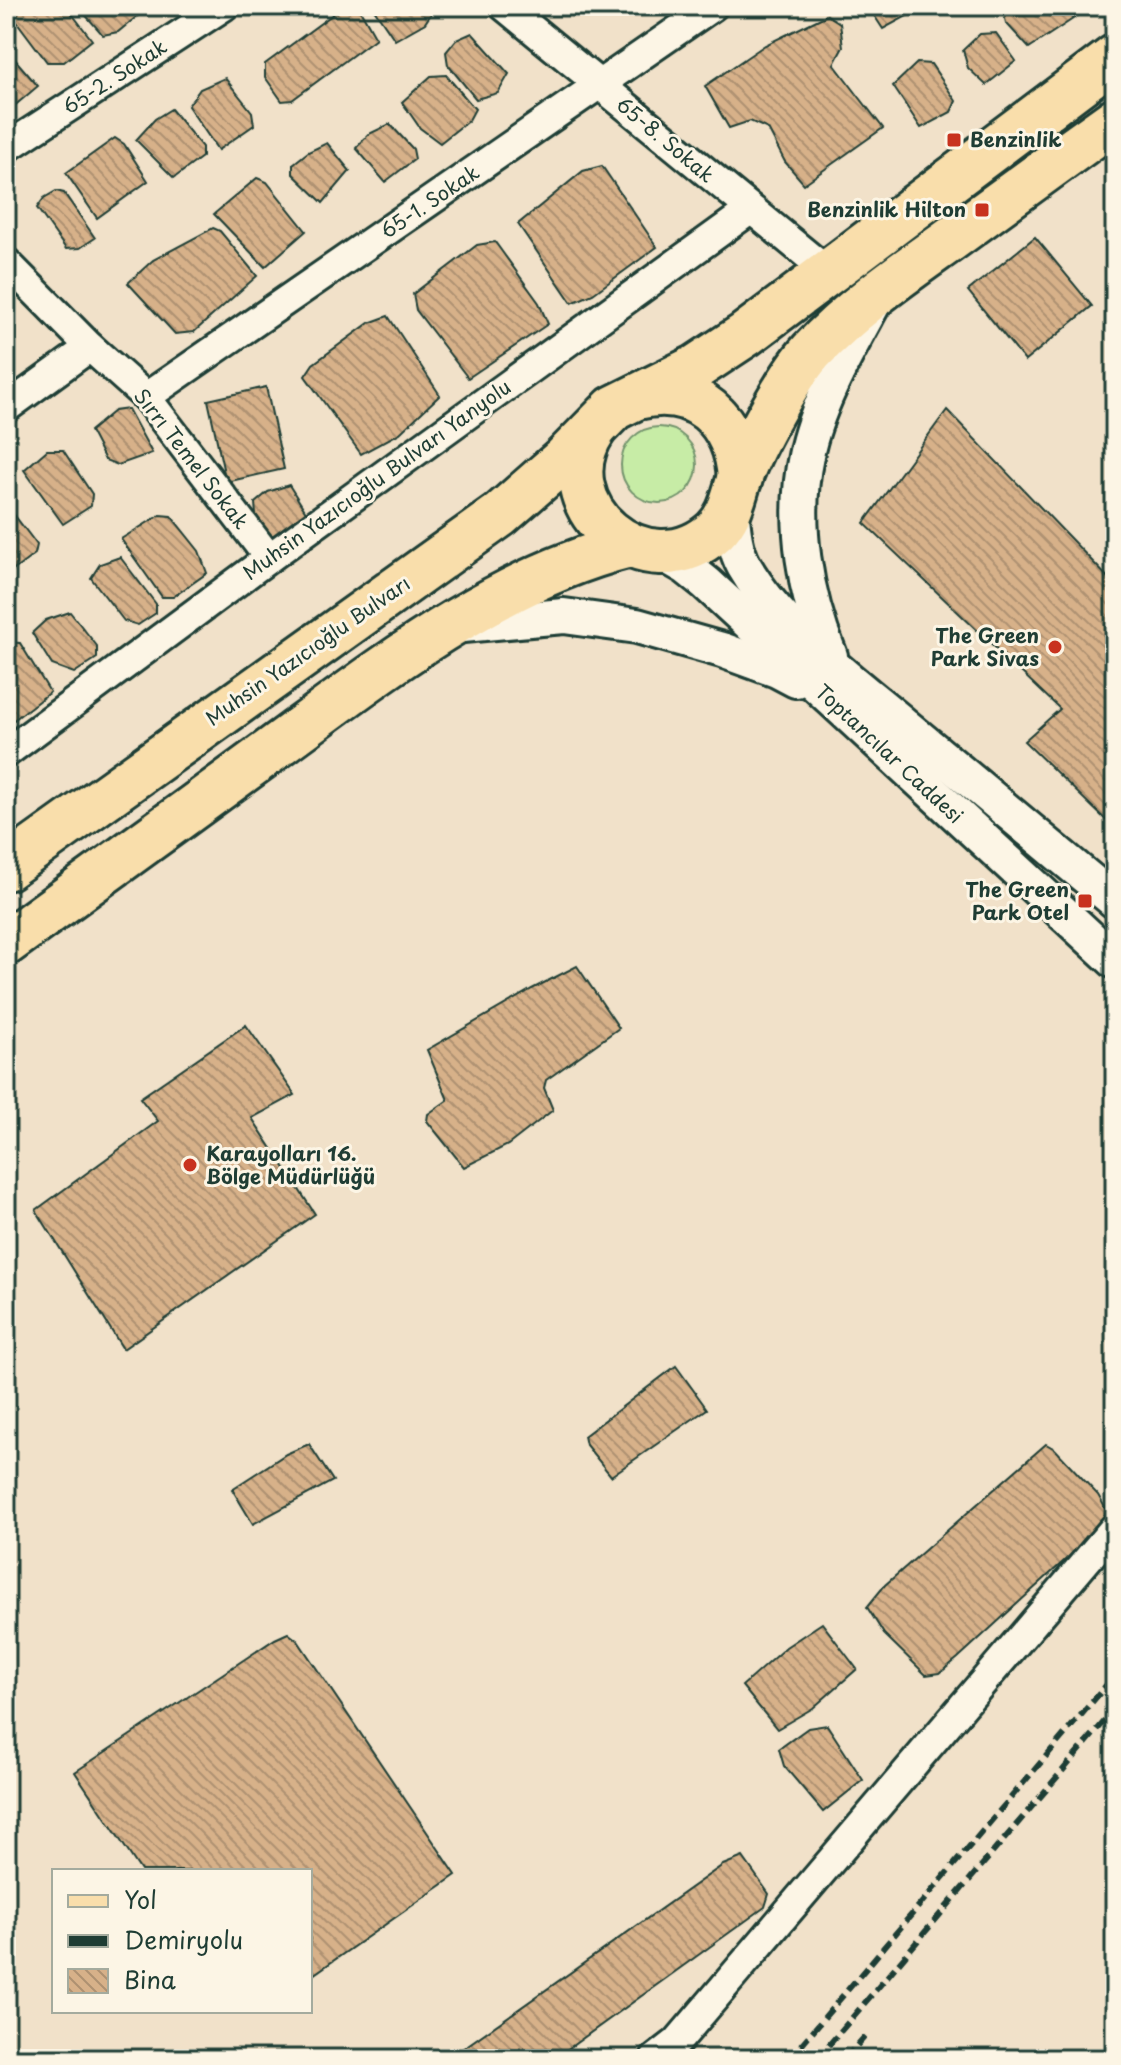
<svg xmlns="http://www.w3.org/2000/svg" width="1121" height="2065" font-family="'Playpen Sans',sans-serif">
	<style>
		.green { fill: #c7eca6; stroke: #73946d; stroke-width: 2 }
		.building { fill: url(#building-back-hatch); stroke: #1f3d34; stroke-width: 2 }
		.lines { fill: none; stroke-linecap: round; stroke-linejoin: round }
		.minor-casing { stroke: #1f3d34; stroke-width: 34 }
		.tertiary-casing { stroke: #1f3d34; stroke-width: 40 }
		.primary-casing { stroke: #1f3d34; stroke-width: 50 }
		.minor { stroke: #fcf5e5; stroke-width: 28 }
		.tertiary { stroke: #fcf5e5; stroke-width: 34 }
		.primary { stroke: #f9deab; stroke-width: 44 }
		.rail { stroke: #1f3d34; stroke-width: 6; stroke-dasharray: 12 6; stroke-linecap: butt }
		.poi-dot { fill: #c8321e; stroke: #fcf5e5; stroke-width: 3 }
		.labels { text-anchor: middle; stroke-width: 6; stroke-linejoin: round; paint-order: stroke }
		.street-label { font-size: 20px; fill: #1f3d34; stroke: #fcf5e5 }
		.poi-label { font-size: 20px; font-weight: bold; fill: #1f3d34; stroke: #fcf5e5; text-anchor: end }
	</style>
	<defs>
		<pattern id="building-back-hatch" width="6" height="6" patternUnits="userSpaceOnUse" patternTransform="scale(2)"><rect width="6" height="6" fill="#d7b189"/><path d="M-1 5l2 2M0 0l6 6M5-1l2 2" fill="none" stroke="#ae9171"/></pattern>
	</defs>
	<rect width="100%" height="100%" fill="#f1e1c9"/>
	<filter id="ink" filterUnits="userSpaceOnUse"><feTurbulence type="fractalNoise" baseFrequency=".0125" numOctaves="2"/><feDisplacementMap in="SourceGraphic" scale="16" xChannelSelector="R" yChannelSelector="G"/><feConvolveMatrix kernelMatrix="1 2 1 2 8 2 1 2 1" color-interpolation-filters="sRGB"/></filter>
	<g filter="url(#ink)">
		<circle class="green" cx="659" cy="465" r="38"/>
		<g class="building">
			<polygon points="23,6 66,6 92,40 64,62 47,62 14,18"/>
			<polygon points="84,6 143,6 146,9 118,32 103,35 81,10"/>
			<polygon points="353,6 358,6 376,38 292,100 282,101 265,77 265,64 336,12"/>
			<polygon points="372,6 425,6 431,14 425,23 395,40"/>
			<polygon points="868,6 919,6 918,10 883,29"/>
			<polygon points="1002,6 1082,6 1085,11 1029,48 1006,23"/>
			<polygon points="827,15 840,23 843,47 834,64 883,128 804,184 785,162 768,129 750,121 729,128 705,86 765,45"/>
			<polygon points="472,33 509,74 498,93 476,99 448,65 446,52 456,40"/>
			<polygon points="996,33 1016,61 986,85 968,68 963,50 980,34"/>
			<polygon points="6,49 38,86 6,113"/>
			<polygon points="917,63 931,64 956,101 951,112 921,128 893,86"/>
			<polygon points="446,75 475,109 469,120 440,143 420,128 402,102 431,76"/>
			<polygon points="225,78 252,112 254,125 218,150 188,106 200,89"/>
			<polygon points="171,109 202,147 202,157 174,178 136,140 155,119"/>
			<polygon points="390,124 413,149 415,159 385,182 356,148 369,134"/>
			<polygon points="115,138 124,144 148,181 97,218 66,173"/>
			<polygon points="327,143 350,171 323,203 293,174 293,164 308,152"/>
			<polygon points="602,166 657,247 593,294 572,303 518,224 583,171"/>
			<polygon points="257,178 267,182 306,231 265,267 214,214"/>
			<polygon points="56,191 64,193 95,238 80,248 66,249 37,208 44,198"/>
			<polygon points="213,228 220,231 257,276 194,332 175,334 128,283 153,260"/>
			<polygon points="1035,237 1092,306 1025,361 968,291"/>
			<polygon points="495,242 539,303 548,324 468,378 416,310 413,294 477,245"/>
			<polygon points="388,316 440,395 400,433 361,454 305,376 313,364 369,323"/>
			<polygon points="266,387 284,469 226,482 208,400"/>
			<polygon points="128,409 152,453 118,465 105,460 90,431 114,411"/>
			<polygon points="947,410 1115,585 1115,829 1024,741 1060,709 864,523"/>
			<polygon points="47,450 63,450 92,494 91,506 63,524 24,470"/>
			<polygon points="289,485 306,512 304,522 281,542 269,537 256,515 255,503 268,492"/>
			<polygon points="6,504 37,545 35,554 10,573 6,573"/>
			<polygon points="160,515 171,516 199,551 207,573 173,597 162,597 121,539"/>
			<polygon points="120,557 156,604 156,613 138,625 124,621 91,578 100,564"/>
			<polygon points="70,612 97,646 97,658 74,673 52,665 32,633 46,620"/>
			<polygon points="6,642 20,643 50,692 6,726"/>
			<polygon points="577,966 619,1028 546,1080 544,1088 553,1110 508,1145 464,1167 427,1121 428,1114 448,1100 427,1050 532,989"/>
			<polygon points="246,1025 295,1095 252,1118 315,1214 123,1349 36,1210 158,1121 140,1098"/>
			<polygon points="676,1366 707,1409 611,1476 586,1445 584,1436"/>
			<polygon points="309,1444 333,1481 253,1524 232,1489 286,1454"/>
			<polygon points="1046,1444 1055,1449 1098,1495 1111,1518 958,1658 940,1673 926,1675 884,1634 867,1607 885,1585"/>
			<polygon points="822,1623 857,1669 813,1708 777,1729 742,1686 786,1647"/>
			<polygon points="288,1633 298,1641 456,1875 310,1977 310,1871 141,1871 75,1772 275,1639"/>
			<polygon points="827,1725 863,1780 823,1812 784,1766 779,1749 808,1728"/>
			<polygon points="743,1857 769,1894 765,1907 554,2059 448,2059 723,1865"/>
		</g>
		<g class="lines">
			<g class="minor-casing">
				<g id="minor">
					<polyline points="504,6 828,272"/>
					<polyline points="6,148 224,6"/>
					<polyline points="6,262 90,347 146,397 269,558"/>
					<polyline points="146,397 713,6"/>
					<polyline points="6,408 90,347"/>
					<polyline points="6,753 269,558 750,210"/>
					<polyline points="655,2059 677,2042 1115,1527"/>
				</g>
			</g>
			<g class="tertiary-casing">
				<g id="tertiary">
					<path d="M731,507c2,20 3,41 13,59 36,63 105,113 160,159 70,59 141,117 211,176"/>
					<polyline points="660,552 686,567 706,583 1115,961"/>
					<polyline points="452,626 564,616 637,626 722,650 777,670 796,680"/>
					<path d="M830,656c-25,-60 -38,-135 -24,-200 10,-51 42,-106 67,-152"/>
				</g>
			</g>
			<g class="primary-casing">
				<g id="primary">
					<path d="M637,397c59,-15 99,23 103,81"/>
					<path d="M594,429c-51,77 53,164 121,102 16,-16 18,-34 25,-54 11,-31 50,-102 72,-126 39,-42 90,-77 136,-110 56,-41 111,-81 167,-121"/>
					<polyline points="6,868 500,515 565,458 614,408 695,368 745,335 1115,57"/>
					<path d="M6,943c90,-65 181,-131 271,-197 108,-79 221,-168 353,-201"/>
				</g>
			</g>
			<use href="#minor" class="minor"/>
			<use href="#tertiary" class="tertiary"/>
			<use href="#primary" class="primary"/>
			<g class="rail">
				<polyline points="789,2059 1115,1675"/>
				<polyline points="817,2059 1115,1709"/>
				<polyline points="845,2059 868,2033"/>
			</g>
		</g>
	</g>
	<g class="poi-dot">
		<rect x="946" y="132" width="16" height="16" rx="4"/>
		<rect x="974" y="202" width="16" height="16" rx="4"/>
		<circle cx="1055" cy="647" r="8"/>
		<rect x="1077" y="893" width="16" height="16" rx="4"/>
		<circle cx="190" cy="1165" r="8"/>
	</g>
	<g class="labels">
		<g class="street-label">
			<text transform="translate(115 77) rotate(-33)" y="7">65-2. Sokak</text>
			<text transform="translate(665 140) rotate(40)" y="7">65-8. Sokak</text>
			<text transform="translate(430 202) rotate(-34)" y="7">65-1. Sokak</text>
			<text transform="translate(191 459) rotate(52)" y="7">Sırrı Temel Sokak</text>
			<text transform="translate(377 480) rotate(-36)" y="7">Muhsin Yazıcıoğlu Bulvarı Yanyolu</text>
			<text transform="translate(308 651) rotate(-35)" y="7">Muhsin Yazıcıoğlu Bulvarı</text>
			<text transform="translate(889 754) rotate(43)" y="7">Toptancılar Caddesi</text>
		</g>
		<g class="poi-label">
			<text x="970" y="147" text-anchor="start">Benzinlik</text>
			<text x="966" y="217">Benzinlik Hilton</text>
			<text x="1039" y="643">The Green<tspan x="1039" dy="23">Park Sivas</tspan></text>
			<text x="1069" y="897">The Green<tspan x="1069" dy="23">Park Otel</tspan></text>
			<text x="206" y="1161" text-anchor="start">Karayolları 16.<tspan x="206" dy="23">Bölge Müdürlüğü</tspan></text>
		</g>
	</g>
	<rect width="1121" height="2065" fill="none" stroke="#fcf5e5" stroke-width="32"/>
	<rect x="16" y="16" width="1089" height="2033" fill="none" stroke="#1f3d34" stroke-width="3" filter="url(#ink)"/>
	<rect x="52" y="1869" width="260" height="144" fill="#fcf5e5" stroke="#a4ab9e" stroke-width="2"/>
	<rect x="68" y="1895" width="40" height="12" fill="#f9deab" stroke="#a4ab9e" stroke-width="2"/>
	<text x="124" y="1909" font-size="24" fill="#1f3d34">Yol</text>
	<rect x="68" y="1935" width="40" height="12" fill="#1f3d34" stroke="#a4ab9e" stroke-width="2"/>
	<text x="124" y="1949" font-size="24" fill="#1f3d34">Demiryolu</text>
	<rect x="68" y="1969" width="40" height="24" fill="url(#building-back-hatch)" stroke="#a4ab9e" stroke-width="2"/>
	<text x="124" y="1989" font-size="24" fill="#1f3d34">Bina</text>
</svg>
